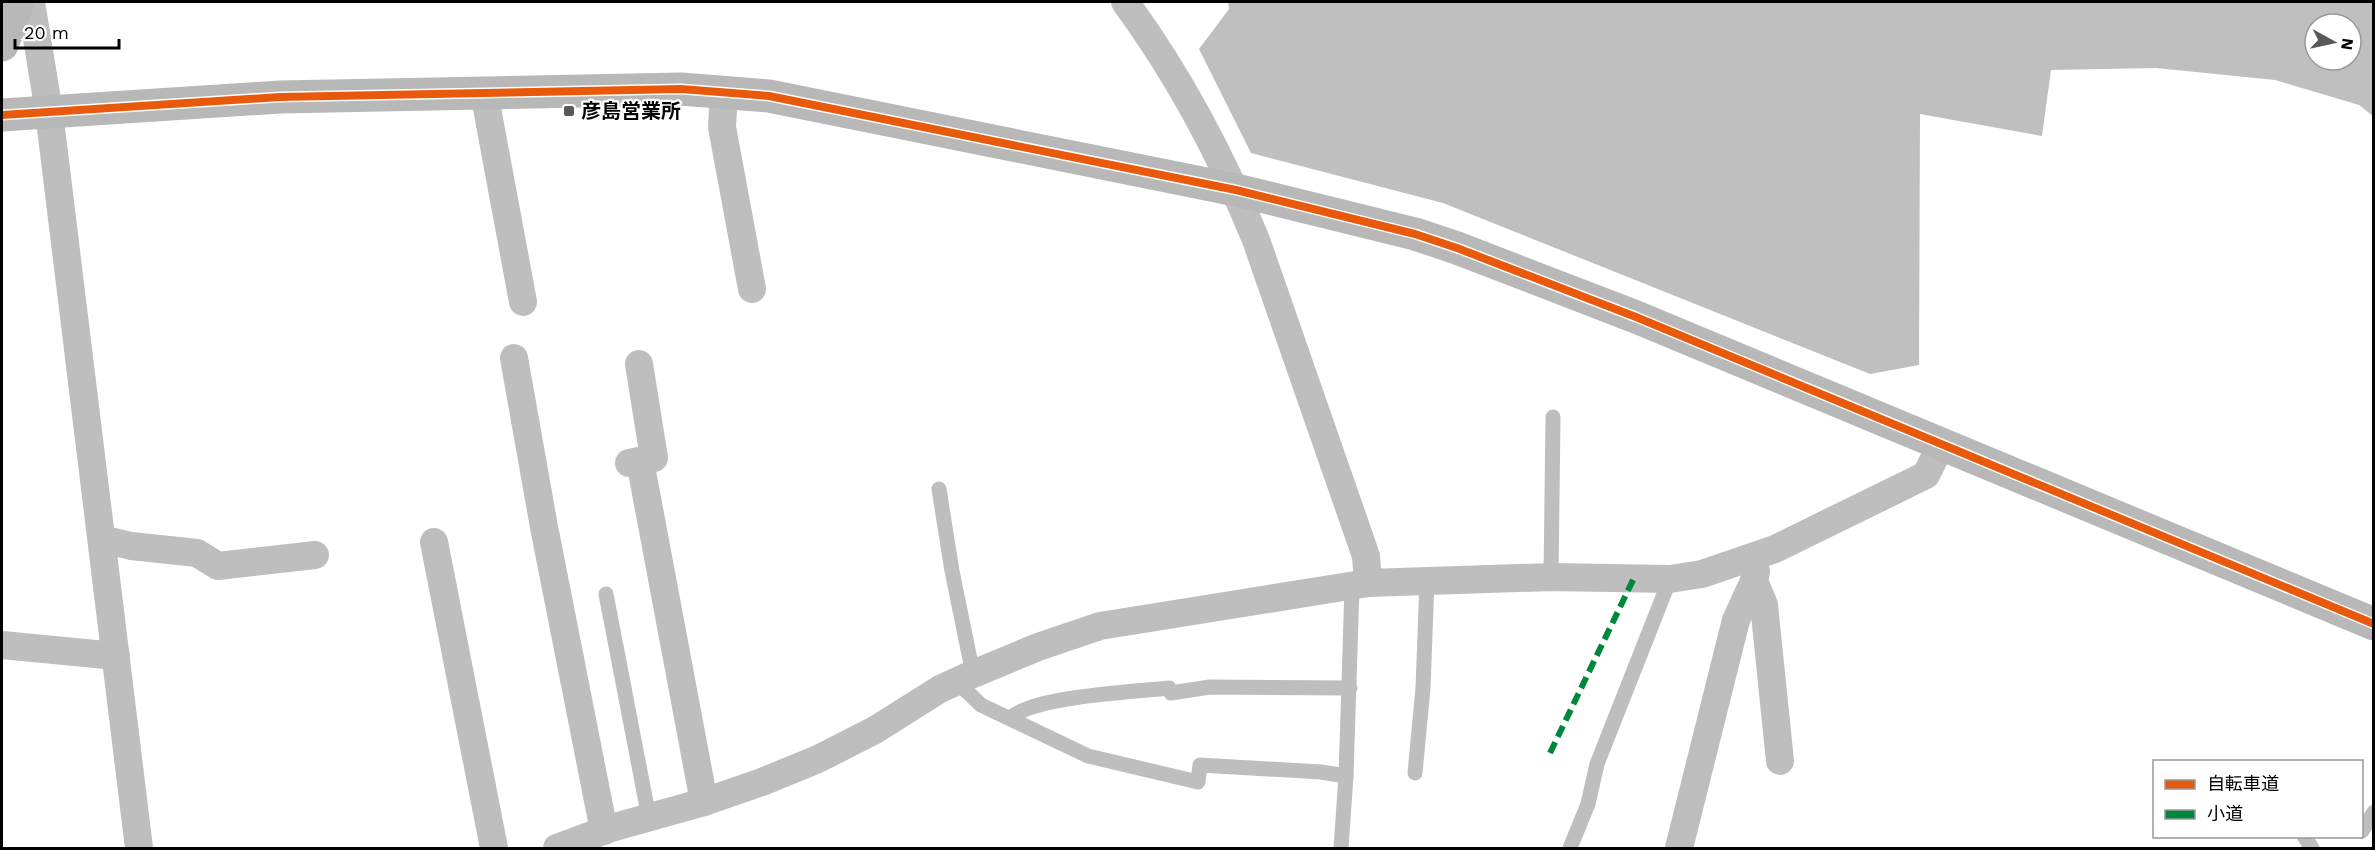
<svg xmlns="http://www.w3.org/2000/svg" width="2375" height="850" font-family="'Work Sans','Noto Sans JP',sans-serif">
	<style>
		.water { fill: #bfbfbf; fill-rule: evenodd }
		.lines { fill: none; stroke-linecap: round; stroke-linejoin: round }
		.lane { stroke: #bebebe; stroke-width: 15 }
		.street { stroke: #bebebe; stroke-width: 28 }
		.secondary { stroke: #b8b8b8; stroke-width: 33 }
		.quiet { stroke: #00873e; stroke-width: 6; stroke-dasharray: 12 6; stroke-linecap: butt }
		.cycleway-casing { stroke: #fff; stroke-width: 11 }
		.cycleway { stroke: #e8590c; stroke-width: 8 }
		.poi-dot { fill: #595959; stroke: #fff; stroke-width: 2 }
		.labels { text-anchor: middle; stroke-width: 4.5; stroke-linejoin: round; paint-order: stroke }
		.poi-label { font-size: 20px; font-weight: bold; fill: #000; stroke: #fff; text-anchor: start }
	</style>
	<rect width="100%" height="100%" fill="#fff"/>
	<path class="water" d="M1228,2h1145v114l-14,-11 -84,-25 -119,-12 -105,2 -9,66 -122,-22 -1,251 -49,9 -427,-171 -192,-50 -52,-104 30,-40zM2315,24h36v36h-36z"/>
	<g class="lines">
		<g class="lane">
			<polyline points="939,489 952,571 973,674"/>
			<polyline points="1551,577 1553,417"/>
			<polyline points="606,594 649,818"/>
			<polyline points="957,682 981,705 1088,756 1198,782 1200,765 1321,772 1346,776"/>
			<path d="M1010,718c25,-22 123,-26 159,-30l2,5 39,-6 140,1"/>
			<polyline points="1415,773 1423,688 1427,581"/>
			<polyline points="2362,831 2374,812"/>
			<polyline points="2304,836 2312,848"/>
			<polyline points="1341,848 1346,776 1352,587"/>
			<polyline points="1570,848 1588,804 1597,764 1670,579"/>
		</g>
		<g class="street">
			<polyline points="31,2 49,112 139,848"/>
			<path d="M1125,2c53,72 97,155 131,238l110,316 2,27"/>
			<polyline points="484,92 523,302"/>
			<polyline points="724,92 722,127 752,289"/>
			<polyline points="514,358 544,527 604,831"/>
			<polyline points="640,461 704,802"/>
			<polyline points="629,463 654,458 639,364"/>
			<polyline points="102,539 131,546 197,553 218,566 315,555"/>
			<polyline points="434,542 494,848"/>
			<polyline points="1756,571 1754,581 1764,605 1780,761"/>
			<polyline points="2,645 116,656"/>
			<polyline points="557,848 611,828 704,802 762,782 818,759 875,730 940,689 973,674 1038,647 1100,626 1368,583 1551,577 1670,579 1702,574 1775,549 1926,475 1941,445"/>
			<polyline points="1679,848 1736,620 1754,581"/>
		</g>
		<g class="secondary">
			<polyline points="2,45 18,2"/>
			<polyline points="2,115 280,97 681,89 769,96 1236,190 1415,234 1457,248 1636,317 2374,624"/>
		</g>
		<polyline class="quiet" points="1550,753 1634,578"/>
		<g class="cycleway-casing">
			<polyline id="cycleway" points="2,115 280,97 681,89 769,96 1236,190 1415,234 1457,248 1636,317 2374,624"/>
		</g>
		<use href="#cycleway" class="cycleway"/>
	</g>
	<rect class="poi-dot" x="563" y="105" width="12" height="12" rx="3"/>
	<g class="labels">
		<g class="poi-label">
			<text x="581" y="118">彦島営業所</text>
		</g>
	</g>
	<rect width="2375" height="850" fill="none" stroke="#000000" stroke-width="6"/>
	<rect x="2153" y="760" width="210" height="78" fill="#ffffff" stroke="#999999" stroke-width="1.5"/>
	<rect x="2165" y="780" width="30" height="9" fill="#e8590c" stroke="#999999" stroke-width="1.5"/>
	<text x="2207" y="790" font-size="18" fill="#000000">自転車道</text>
	<rect x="2165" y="810" width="30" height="9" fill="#00873e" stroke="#999999" stroke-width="1.5"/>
	<text x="2207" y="820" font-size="18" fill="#000000">小道</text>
	<g transform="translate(2333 42) rotate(98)"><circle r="28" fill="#ffffff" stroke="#999999" stroke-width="1.5"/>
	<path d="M0-4.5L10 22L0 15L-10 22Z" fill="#595959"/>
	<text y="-9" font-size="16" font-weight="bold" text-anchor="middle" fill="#000000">N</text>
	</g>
	<path d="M15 39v9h104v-9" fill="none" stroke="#000000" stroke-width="3"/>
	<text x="24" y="39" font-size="18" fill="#000000" stroke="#ffffff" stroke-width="4.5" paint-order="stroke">20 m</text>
</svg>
